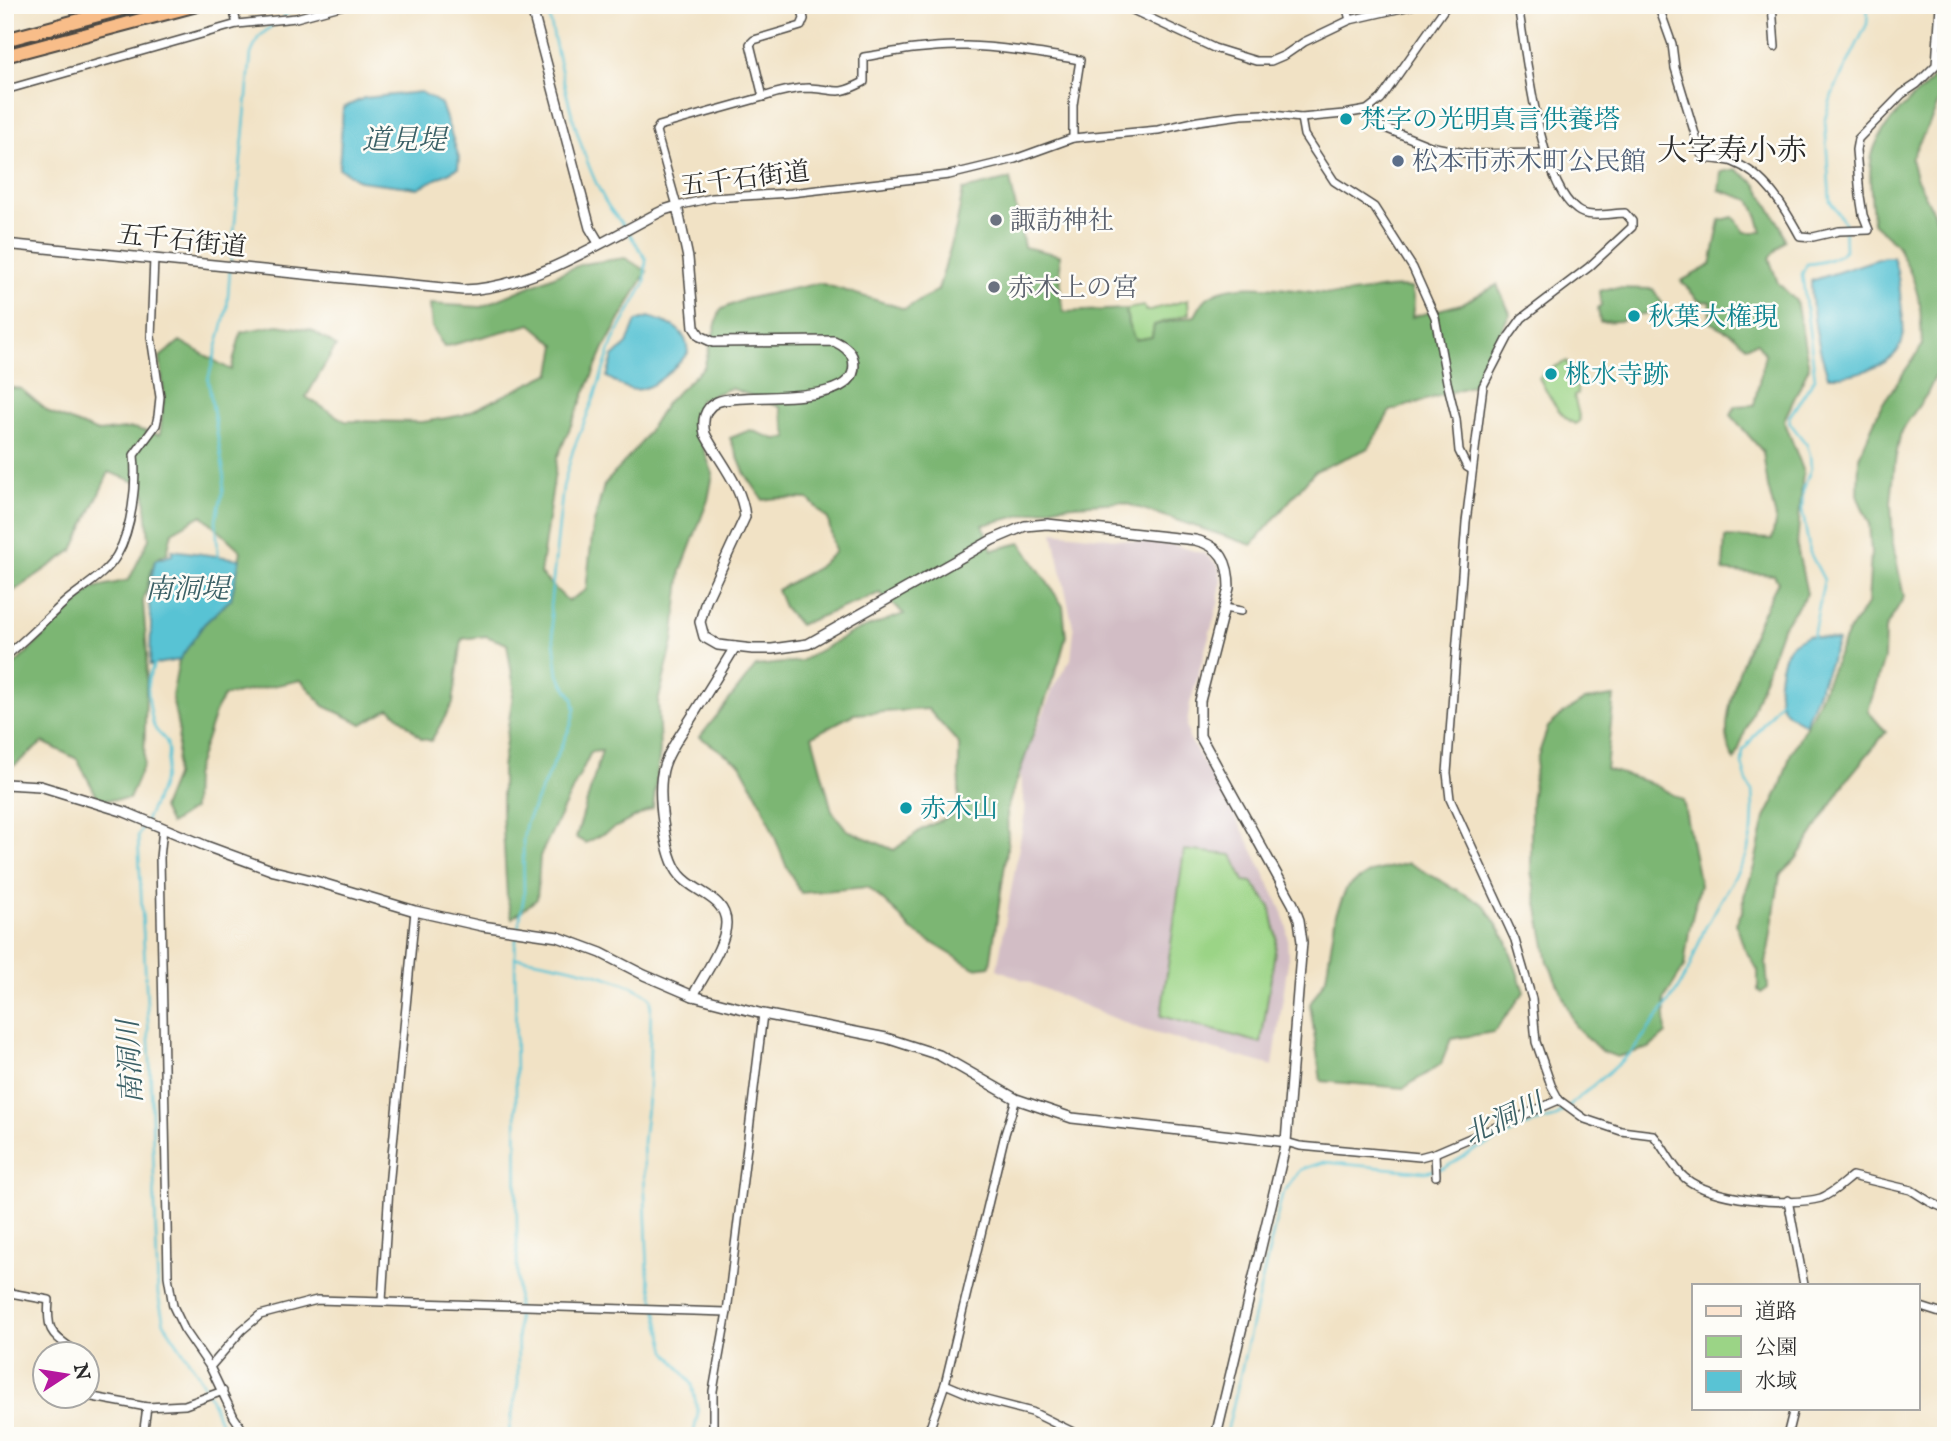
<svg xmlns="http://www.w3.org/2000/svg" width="1951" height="1441" font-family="'IM FELL English','Noto Serif JP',serif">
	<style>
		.industrial { fill: #d2bdc5 }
		.green { fill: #9bd486; stroke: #638058; stroke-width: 2 }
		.forest { fill: #7cb673; stroke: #54704f; stroke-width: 2; fill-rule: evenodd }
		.water { fill: #59c3d4; stroke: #427780; stroke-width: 2 }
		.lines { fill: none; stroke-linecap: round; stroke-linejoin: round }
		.stream { stroke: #59c3d4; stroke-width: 2.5 }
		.minor-casing { stroke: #494642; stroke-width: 10 }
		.tertiary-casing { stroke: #494642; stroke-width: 12 }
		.secondary-casing { stroke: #494642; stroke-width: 13 }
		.motorway-casing { stroke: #494642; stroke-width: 16 }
		.minor { stroke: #fff; stroke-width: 7 }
		.tertiary { stroke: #fff; stroke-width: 9 }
		.secondary { stroke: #fce5d0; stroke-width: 10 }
		.motorway { stroke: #f8bd89; stroke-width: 12 }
		.culture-dot { fill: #0f9aa8; stroke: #fdfcf7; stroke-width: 2.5 }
		.service-dot { fill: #5c6f8a; stroke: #fdfcf7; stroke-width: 2.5 }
		.worship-dot { fill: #6b7280; stroke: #fdfcf7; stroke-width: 2.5 }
		.labels { text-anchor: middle; stroke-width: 5; stroke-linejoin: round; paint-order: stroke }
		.culture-label { font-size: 26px; fill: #0d838f; stroke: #fdfcf7; text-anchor: start }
		.service-label { font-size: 26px; fill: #4e5e75; stroke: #fdfcf7; text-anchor: start }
		.street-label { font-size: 26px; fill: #2b2b2b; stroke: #fdfcf7 }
		.worship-label { font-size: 26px; fill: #5b616d; stroke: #fdfcf7; text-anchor: start }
		.water-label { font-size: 28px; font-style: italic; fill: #3b6066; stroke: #fdfcf7 }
		.quarter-label { font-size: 30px; fill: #2b2b2b; stroke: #fdfcf7 }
	</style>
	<rect width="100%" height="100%" fill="#fdfcf7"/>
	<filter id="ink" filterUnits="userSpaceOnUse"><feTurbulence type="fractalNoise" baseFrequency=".0143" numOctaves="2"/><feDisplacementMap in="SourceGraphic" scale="14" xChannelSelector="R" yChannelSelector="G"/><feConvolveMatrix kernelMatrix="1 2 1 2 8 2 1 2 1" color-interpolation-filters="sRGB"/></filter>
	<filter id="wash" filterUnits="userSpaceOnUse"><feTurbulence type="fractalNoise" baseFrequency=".00686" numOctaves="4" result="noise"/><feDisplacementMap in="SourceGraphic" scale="28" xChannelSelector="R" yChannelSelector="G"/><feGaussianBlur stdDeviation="1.57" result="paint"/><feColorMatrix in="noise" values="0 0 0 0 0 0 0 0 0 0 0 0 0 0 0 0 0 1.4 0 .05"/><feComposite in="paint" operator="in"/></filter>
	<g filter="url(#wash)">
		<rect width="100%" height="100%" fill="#f1e2c5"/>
		<polygon class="industrial" points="1053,532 1174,545 1205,554 1218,565 1221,579 1218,604 1190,704 1187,726 1189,738 1245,834 1282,910 1287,927 1288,962 1273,1066 1140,1029 997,969 1025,813 1020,772 1055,684 1071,659 1074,631"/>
		<g class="green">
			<polygon points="1188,300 1189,314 1154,325 1152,337 1134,340 1128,324 1126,309 1144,306 1146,311"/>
			<path d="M1567,361l8,18 3,15 -4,2 6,24 -4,4c-17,-6 -28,-31 -37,-46l6,-7z"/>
			<polygon points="1184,850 1232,855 1244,881 1252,882 1270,906 1277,938 1261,1043 1161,1016"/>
		</g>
		<g class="forest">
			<path d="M1935,74l8,6c-2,29 -20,52 -32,79l5,18 21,43 7,43 -3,40 5,21v30l-19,40 -26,37 -6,30 -4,42 2,41 11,53 -19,32 -1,29 -16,53 18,21 -37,45 -53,82 -16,16 -14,89 2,24 -7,5 -3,-3v-20l-14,-22 -8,-25 7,-13 1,-14 10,-29 11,-49 15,-30 11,-35 21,-38 36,-83 20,-29 3,-51 -2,-30 -11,-24 1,-41 22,-51 41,-60 -2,-42 -7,-26 -16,-33 -24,-22c-3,-58 -12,-73 32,-118 13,-14 19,-13 30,-31z"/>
			<path d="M1736,169l20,15 25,43 4,13 -16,18 9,25 18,18 13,66 -25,53 19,50 -6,77 10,47 -25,34 -47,132c-28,-35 25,-143 43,-178l-4,-7 -51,-4 2,-34 47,2 4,-21 -8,-31 -5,-35 -32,-37 4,-9 19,-1 11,-51 -8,-11 -11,3 -13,-12 -24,-12 2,-20 -12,-1 -18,-20 30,-16 9,-45 14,-3 11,15h17l-4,-15 -8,-17 -31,-10 2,-18z"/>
			<path d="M1010,179l14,68 36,8 1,44 3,13 62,-3 2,15 7,16 17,-3 2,-12 41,-9c3,-6 7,-14 12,-18 32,-24 97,-3 134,-4 23,-1 46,-9 70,-6l3,14 -2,15 49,-13 36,-19 13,28 -36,72 -84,26 -21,37 -54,23 -63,74 -131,-43 -62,4 -76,19 9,25 29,-7 42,63 3,31 -7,25 -52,146 1,36 -18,122 -16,2 -63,-38 -14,-17 -29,-26 -67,6 -14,-25 -26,-66 -21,-38 -40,-27 56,-71 45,-5 52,-29 51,-18 -24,-21 -81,32 -15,-18 -7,-17 40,-22 18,-16 -7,-33 -20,-20 -31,-1 -14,2 -19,-28 -14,-34 20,-8 25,9 13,-1 -8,-31 -49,-19 -31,12 -7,20 20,54 -5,26 -27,71 -8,71 -15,60 2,49 -7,57 -67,35 -10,-5 26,-87 -11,1 -51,104 -3,43 -25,19 -5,-21 -5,-85v-44l12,-81 -7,-43 -21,-8 -24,3 -9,64 -22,38 -10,-3 -31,-30 -28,16 -38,-18 -23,-26 -77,16 -7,11 -23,69 -1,33 -23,15 -8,-16 13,-32 4,-44 -7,-36 7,-36 25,-36 27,-25 10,-48 -39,-36 -30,17 -5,21 -12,7 -12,41 4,53 -3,110 -15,35 -30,1 -22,-41 -34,-17 -28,23 -10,-2v-89l88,-86 36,-8 20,-41 -5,-54 -35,-13 -36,78 -68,47v-210l16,2 29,24 48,19 35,-4 27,7 4,-39 -4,-39 20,-16 51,29 10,-38 37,-7 33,5 25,16 -30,51 39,24 78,1 40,-7 88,-42 5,-28 -25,-21 -87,23 -12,-20 -2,-23 51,3 101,-43 43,-6 22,13 -43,77 -47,110 -17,116 28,27 18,-11 7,-63 11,-42 36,-41 27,-42 37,-35 16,-57 25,-11 75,-16 85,26 33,-19 18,-62 7,-38zM928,709l31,35v58l-2,11 -35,16 -28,21 -47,-20 -15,-19 -20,-75 42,-22z"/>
			<polygon points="1611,288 1653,289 1665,308 1620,321 1600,322 1598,308 1601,305 1600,291"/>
			<polygon points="1614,696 1606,769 1651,783 1683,800 1700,885 1689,931 1684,967 1664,999 1666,1034 1649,1048 1617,1057 1601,1051 1576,1027 1548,962 1531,871 1531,802 1537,759 1548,727 1564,713 1585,700"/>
			<polygon points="1409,863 1484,905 1506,939 1524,992 1494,1032 1451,1039 1441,1064 1404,1088 1321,1081 1310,1004 1326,978 1336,914 1347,887 1371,872"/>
		</g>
		<g class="water">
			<polygon points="421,92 441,104 459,157 458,168 418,188 360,181 339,168 343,108 364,98"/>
			<path d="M1884,257h9c6,15 6,29 8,44 1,12 5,32 0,44 -10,23 -51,32 -73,31 -11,-31 -16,-62 -17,-95z"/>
			<path d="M649,317c21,7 38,11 39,36 -13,14 -39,44 -61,35 -7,-2 -14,-8 -20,-11l6,-20 14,-13 9,-23z"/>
			<polygon points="172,550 240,559 231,599 204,624 179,660 150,665 151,624 148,595 155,560 172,555"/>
			<path d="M1807,635l31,6 -33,83c-6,-4 -15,-7 -19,-12 -13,-13 -7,-57 6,-68 4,-3 10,-6 15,-9z"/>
		</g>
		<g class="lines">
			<g class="stream">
				<path d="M547,5c13,61 27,137 56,192 5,11 15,21 22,31"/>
				<polyline points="284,16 293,9 306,5"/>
				<polyline points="231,264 251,54 258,38 276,22"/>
				<polyline points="216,559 218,556 216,519 223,492 224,474 208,380 227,309 230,270"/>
				<path d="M1813,637l11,-57 -14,-27 -8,-44 1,-18 8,-23 -1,-13 -3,-10 -17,-22 -1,-6 26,-39 -13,-104 5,-10c14,-1 28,-4 38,-14l-1,-28 -14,-21 -5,-82 7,-24 35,-71 1,-19"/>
				<path d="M155,662c-2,6 -7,14 -7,20 -1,9 3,36 6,44 2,7 11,11 13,17 7,24 -18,72 -29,93l12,224 8,235 6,28 32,48 14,26 16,39"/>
				<path d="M517,958c26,1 119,22 134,41l-2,90 -6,53 5,132 18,77 26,33 6,29 -5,23"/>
				<polyline points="508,1436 518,1383 515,947 524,896 523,840 526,823 571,725 575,709 573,698 558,675 550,607 563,487 573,450 594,398 613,341 645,283 646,259 629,233"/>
				<polyline points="1226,1436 1282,1195 1300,1170 1324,1162 1425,1172 1445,1168 1474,1150 1503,1138 1525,1126 1556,1117 1632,1052 1676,992 1688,971 1704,930 1746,857 1752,831 1753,810 1752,791 1748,785 1742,764 1743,751 1782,699"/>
			</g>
		</g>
	</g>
	<g filter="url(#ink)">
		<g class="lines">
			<g class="minor-casing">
				<g id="minor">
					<polyline points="801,5 804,19 801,26 754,40 750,44 763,97 659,126 656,131 677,206 712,198 791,193 949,175 1015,159 1073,138 1158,130 1198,121 1241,115 1263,114 1301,118 1344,114 1367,110 1381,99 1447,5"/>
					<polyline points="1070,5 1088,12"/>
					<polyline points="1122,5 1214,48 1256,61 1271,61 1285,55 1304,42 1350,20 1415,5"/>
					<polyline points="1346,5 1350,20"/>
					<path d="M1518,5c8,47 21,178 59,205 11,9 34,3 48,3l7,8v6l-43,40 -67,51 -13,18 -26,50 -17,136 -19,251 3,26 65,141 17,59 4,43 15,43 8,15 26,19 36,12 32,4c12,13 18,31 32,43 27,22 103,29 136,20 11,-4 22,-15 31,-22l59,14 19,12 16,7"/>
					<path d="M1658,5l14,39 3,24 26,86c8,8 21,4 32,8 32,12 51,45 67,74l13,1 26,-6 30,-1 -6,-15 -3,-19 -4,-46 2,-11 44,-45 15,-10 19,-19 4,-60"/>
					<polyline points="1772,5 1775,47"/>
					<polyline points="233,8 237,24"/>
					<polyline points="5,90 237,24 296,18 344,5"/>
					<path d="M763,97c15,-5 30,-9 46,-9 29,1 26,9 55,-6v-25c34,-6 68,-12 102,-11 38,1 76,8 114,14l-7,45v33"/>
					<polyline points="1367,110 1375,124 1430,146 1470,154 1546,153"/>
					<polyline points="1301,118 1304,135 1334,181 1374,207 1413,268 1435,317 1447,382 1456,419 1459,451 1467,467 1472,470"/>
					<polyline points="1225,608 1241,611"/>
					<path d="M5,657c21,-18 40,-37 60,-55 16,-14 41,-27 52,-47 15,-26 20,-71 17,-100l22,-30 2,-9 2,-19 -9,-60 3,-79"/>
					<polyline points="163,828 160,858 168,1276 173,1306 184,1329 210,1367 234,1417 247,1436"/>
					<polyline points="1286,1142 1300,1146 1420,1157 1435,1153 1559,1100"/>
					<polyline points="1435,1153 1436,1176"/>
					<polyline points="1788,1200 1804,1285"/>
					<path d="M5,1292l44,8c-3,35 4,34 30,54"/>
					<polyline points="382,1301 389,1187 415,911"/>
					<polyline points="1918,1306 1946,1315"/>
					<polyline points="210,1367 242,1330 260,1315 317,1300 727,1312"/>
					<polyline points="945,1384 978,1398 1032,1412 1081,1436"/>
					<polyline points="87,1396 147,1407 185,1405 223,1391"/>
					<polyline points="143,1436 147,1407"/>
					<polyline points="713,1436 713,1391 727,1312 763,1014"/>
					<polyline points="924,1436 931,1425 945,1384 1005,1134 1016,1099"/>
					<polyline points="1787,1436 1794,1408"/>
				</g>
			</g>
			<g class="tertiary-casing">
				<g id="tertiary">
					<polyline points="531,5 590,228 599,243"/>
					<path d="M5,244l458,46c70,-2 140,-49 201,-80l13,-4 11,52 6,69 6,9 13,6 121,-1c8,4 17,9 19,18 12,52 -110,31 -136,43 -13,6 -15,19 -12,32 14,27 37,51 40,83l-39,84 -6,21 4,15 14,8 35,4h19l36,-5 184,-104 33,-14 22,-2 148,16c26,6 34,22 34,48l-29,113v35l93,168 6,16 3,22 -16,200 -70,294"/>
					<polyline points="5,784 40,786 125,812 206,846 274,871 315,881 415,911 482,926 558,937 601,953 644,975 693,996 763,1014 886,1038 939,1055 1016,1099 1072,1118 1286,1142"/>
					<path d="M693,996c10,-20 33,-51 33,-73 0,-26 -33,-31 -46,-48 -16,-19 -24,-85 -16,-109 5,-16 17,-32 26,-46 15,-24 30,-48 45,-73"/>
				</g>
			</g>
			<g class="secondary-casing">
				<polyline id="secondary" points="5,7 13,5"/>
			</g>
			<g class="motorway-casing">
				<g id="motorway">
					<polyline points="5,40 136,5"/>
					<polyline points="5,56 197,5"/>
				</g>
			</g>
			<use href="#minor" class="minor"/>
			<use href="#tertiary" class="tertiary"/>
			<use href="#secondary" class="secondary"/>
			<use href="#motorway" class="motorway"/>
		</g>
	</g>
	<g class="culture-dot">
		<circle cx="1346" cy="119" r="7"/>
		<circle cx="1634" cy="316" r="7"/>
		<circle cx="1551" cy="374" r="7"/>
		<circle cx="906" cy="808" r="7"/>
	</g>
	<circle class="service-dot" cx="1398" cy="161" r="7"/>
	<g class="worship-dot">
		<circle cx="996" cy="220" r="7"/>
		<circle cx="994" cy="287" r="7"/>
	</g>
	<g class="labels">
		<g class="culture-label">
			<text x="1360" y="128">梵字の光明真言供養塔</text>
			<text x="1648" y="325">秋葉大権現</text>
			<text x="1565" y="383">桃水寺跡</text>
			<text x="920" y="817">赤木山</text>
		</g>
		<g class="service-label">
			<text x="1412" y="170">松本市赤木町公民館</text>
		</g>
		<g class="street-label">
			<text transform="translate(745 178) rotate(-7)" y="9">五千石街道</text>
			<text transform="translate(182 240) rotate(6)" y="9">五千石街道</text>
		</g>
		<g class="worship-label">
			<text x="1010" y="229">諏訪神社</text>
			<text x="1008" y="296">赤木上の宮</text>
		</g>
		<g class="water-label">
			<text x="404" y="149">道見堤</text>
			<text x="187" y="598">南洞堤</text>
			<text transform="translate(129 1062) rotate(-93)" y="10">南洞川</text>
			<text transform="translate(1503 1118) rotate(-25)" y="10">北洞川</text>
		</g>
		<g class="quarter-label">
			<text x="1732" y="160">大字寿小赤</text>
		</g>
	</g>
	<rect width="1951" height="1441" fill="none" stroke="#fdfcf7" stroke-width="28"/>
	<rect x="1692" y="1284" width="228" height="126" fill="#fdfcf7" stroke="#a9a8a5" stroke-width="2"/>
	<rect x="1706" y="1306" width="35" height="10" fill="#fce5d0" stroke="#a9a8a5" stroke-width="2"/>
	<text x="1755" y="1318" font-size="21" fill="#2b2b2b">道路</text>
	<rect x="1706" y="1336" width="35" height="21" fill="#9bd486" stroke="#a9a8a5" stroke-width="2"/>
	<text x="1755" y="1354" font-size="21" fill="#2b2b2b">公園</text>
	<rect x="1706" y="1371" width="35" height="21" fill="#59c3d4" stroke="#a9a8a5" stroke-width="2"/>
	<text x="1755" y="1388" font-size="21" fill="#2b2b2b">水域</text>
	<g transform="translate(66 1375) rotate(78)"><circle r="33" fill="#fdfcf7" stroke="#a9a8a5" stroke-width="2"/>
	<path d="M0-5L12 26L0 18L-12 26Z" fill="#b5179e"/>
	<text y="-10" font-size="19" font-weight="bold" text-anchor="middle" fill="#2b2b2b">N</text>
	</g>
</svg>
